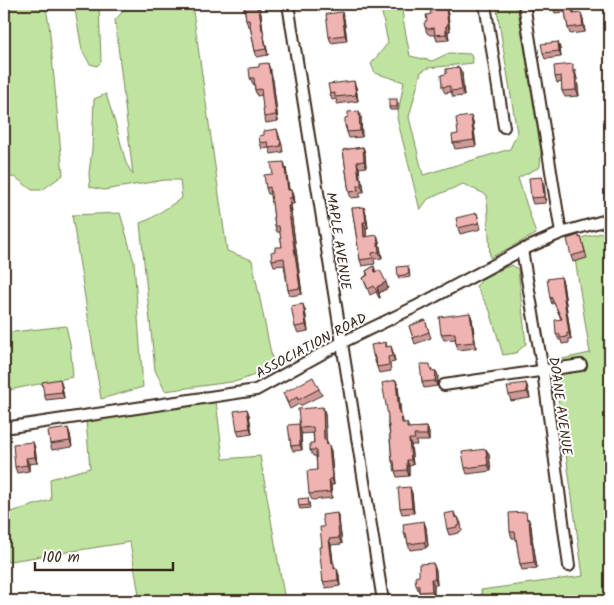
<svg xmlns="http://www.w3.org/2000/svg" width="614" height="605" font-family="Kalam,sans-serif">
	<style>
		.green { fill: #bfe49f; stroke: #7d875e }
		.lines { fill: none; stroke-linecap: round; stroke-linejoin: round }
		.minor-casing { stroke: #3b2a1e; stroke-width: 14 }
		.minor { stroke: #fff; stroke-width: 10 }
		.wall { fill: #ce9a99; stroke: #3b2a1e }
		.shaded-wall { fill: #a77d7d; stroke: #3b2a1e }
		.building { fill: #efb3b2; stroke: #3b2a1e }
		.labels { text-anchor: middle; stroke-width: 4; stroke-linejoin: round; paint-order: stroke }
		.street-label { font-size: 14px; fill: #3b2a1e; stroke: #fff }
	</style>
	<rect width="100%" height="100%" fill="#fff"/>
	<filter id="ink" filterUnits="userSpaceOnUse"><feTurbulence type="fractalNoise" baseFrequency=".02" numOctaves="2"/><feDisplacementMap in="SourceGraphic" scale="10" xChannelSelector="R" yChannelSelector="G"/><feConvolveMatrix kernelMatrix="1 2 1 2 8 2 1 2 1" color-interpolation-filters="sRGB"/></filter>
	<g filter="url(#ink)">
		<g class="green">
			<polygon points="4,4 45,4 49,24 63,175 42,190 32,190 15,177 4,178"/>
			<polygon points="74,4 99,4 101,62 97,66 90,64 82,50"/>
			<polygon points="125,4 192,4 227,251 252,260 274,368 238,381 165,391 155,370 140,223 150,219 182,198 180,180 165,180 104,190 90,187 89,173 92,149 94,99 106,94 117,129 126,163 133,175 115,20 125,9"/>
			<polygon points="381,4 402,4 403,19 410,56 432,61 449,53 471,54 473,63 428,68 421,72 409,117 423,175 510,149 517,133 496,4 517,4 541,151 540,167 518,178 536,234 490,258 487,195 463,184 428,199 420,210 397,118 404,82 375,73 371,64 388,43 382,13"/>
			<polygon points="120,213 134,262 143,387 101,399 72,215"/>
			<polygon points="610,231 610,601 483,601 481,590 583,576 553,361 590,353 572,240"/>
			<polygon points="512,265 518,269 526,344 516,353 503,355 490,311 476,286 487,275"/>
			<polygon points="66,326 70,343 73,377 4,391 4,333"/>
			<polygon points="216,401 223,459 260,456 285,601 140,601 130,542 4,562 4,514 51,500 50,479 90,468 86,421"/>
		</g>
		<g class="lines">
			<g class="minor-casing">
				<g id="minor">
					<polyline points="288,4 383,601"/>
					<polyline points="485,4 504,127"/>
					<polyline points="524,4 561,233"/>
					<polyline points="522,250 543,371 569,566"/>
					<polyline points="444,385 581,365"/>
					<polyline points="4,428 256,390 341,343 419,305 522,250 561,233 610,219"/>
				</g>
			</g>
			<use href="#minor" class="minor"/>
		</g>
		<g class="wall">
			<polygon points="244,4 258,4 259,8 261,14 263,32 268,55 257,57 255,51 250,26 248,26 246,20"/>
			<polygon points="573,4 574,14 581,13 583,19 585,32 570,34 568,28 565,12 555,13 553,7"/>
			<polygon points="446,8 448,14 450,31 448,32 449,40 437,41 435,35 430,35 427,33 425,27 431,14"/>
			<polygon points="344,18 347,41 331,43 329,37"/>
			<polygon points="560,48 561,57 545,59 543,53"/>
			<polygon points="271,69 271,75 273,80 278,121 266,123 264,117 262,95 257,96 255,90 254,84 253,84 250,78"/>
			<polygon points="575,70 577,79 579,96 565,97 562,91 562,82 557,83 555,77"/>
			<polygon points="462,73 464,96 453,97 451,92 445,93 442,87 446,74"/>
			<polygon points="356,87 358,101 337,104 336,99 332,100 330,94"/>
			<polygon points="398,102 398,110 390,110 389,107"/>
			<polygon points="361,117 362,137 349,138 345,126"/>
			<polygon points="473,122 476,146 455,149 453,143 458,134"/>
			<polygon points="277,129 282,145 283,152 271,154 269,148 262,149 260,143 264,135"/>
			<polygon points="363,147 365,153 366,167 359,168 360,178 363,184 364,192 360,192 360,197 351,198 349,192 343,150"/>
			<polygon points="286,168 289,190 291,190 293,196 294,204 291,204 292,212 291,212 302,294 290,296 288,290 284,265 274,266 272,260 275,251 282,247 280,232 277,232 275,226 271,194 268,194 266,188 273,174"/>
			<polygon points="544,183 546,203 533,204 531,198"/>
			<polygon points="352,208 366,213 368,228 366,228 366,237 379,241 382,258 374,259 375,264 362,266 360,260"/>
			<polygon points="477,213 481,229 460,234 458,228"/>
			<polygon points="581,237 587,258 573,262 571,256 579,238"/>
			<polygon points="374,266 376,272 388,288 379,293 380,298 379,298 376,292 370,295 363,278 367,275 366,271"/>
			<polygon points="409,269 410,277 399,279 398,276"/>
			<polygon points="561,277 563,283 571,339 569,339 569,343 562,344 561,340 559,340 556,334 561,319 554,303 552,304 550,298"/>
			<polygon points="305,310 308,331 298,333 295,327"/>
			<polygon points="470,313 472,319 476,348 458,350 455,339 444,340 441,334"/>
			<polygon points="425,320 431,338 415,344 409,326"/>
			<polygon points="386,342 387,347 393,352 395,362 390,363 391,371 379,373 373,355"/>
			<polygon points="432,369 432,371 436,371 438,376 437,386 424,388 422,382"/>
			<polygon points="526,383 528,389 530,398 511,401 509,395 512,387"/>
			<polygon points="62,386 64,398 46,400 44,394"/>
			<polygon points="398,386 401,414 403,420 403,423 407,423 409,428 427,427 429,433 429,441 416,441 417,445 411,445 413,465 409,466 409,476 397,477 395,471 394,467 392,461 389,429 388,425 388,416"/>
			<polygon points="319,389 322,395 300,406 299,404 290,409 283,393"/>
			<polygon points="247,409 249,415 252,434 239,436 237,430"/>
			<polygon points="325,413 326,440 331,451 334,485 331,485 332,498 312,500 309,494 317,470 316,456 313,456 310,450 314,443 313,433 302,434 301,432 302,450 293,451 291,446 290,437 289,434 299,424"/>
			<polygon points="70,434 72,447 52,450 50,444"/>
			<polygon points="33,442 35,448 37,463 29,464 29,471 17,473 15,467"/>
			<polygon points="486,449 489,455 491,471 467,474 465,468"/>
			<polygon points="412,493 414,513 402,514 400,508"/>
			<polygon points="308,498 310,508 300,509 299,506"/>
			<polygon points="454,512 456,517 458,517 461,523 462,531 459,532 459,533 449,535 447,529"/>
			<polygon points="337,513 339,519 342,544 331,545 333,563 339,575 340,586 326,588 323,582 322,547 324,527"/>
			<polygon points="528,518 531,526 533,545 534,549 537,568 522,570 520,564 516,538 512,538 510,532"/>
			<polygon points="426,527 428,546 426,548 410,550 408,544 407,539 406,539 404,533"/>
			<polygon points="434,565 436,571 437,585 434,585 434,597 422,598 416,585 419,576"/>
		</g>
		<g class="shaded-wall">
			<polygon points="572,4 573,4 575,20 573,14"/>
			<polygon points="259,8 261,14 263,32 268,55 262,30"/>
			<polygon points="446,8 448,14 450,31 448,25"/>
			<polygon points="342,12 344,18 347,41 345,35"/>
			<polygon points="581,13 583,19 585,32 583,26"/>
			<polygon points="446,26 448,32 449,40 446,34"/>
			<polygon points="558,42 560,48 561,57 559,51"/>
			<polygon points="268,63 273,80 278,121 276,115"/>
			<polygon points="459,67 462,73 464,96 462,90"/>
			<polygon points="575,73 577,79 579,96 576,90"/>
			<polygon points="354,81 356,87 358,101 356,95"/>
			<polygon points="359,111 361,117 362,137 360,131"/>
			<polygon points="471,116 473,122 476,146 474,140"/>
			<polygon points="363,147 365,153 366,167 364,161"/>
			<polygon points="284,162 286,168 290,196 288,190"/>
			<polygon points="357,162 359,168 361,185 359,179"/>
			<polygon points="542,177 544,183 546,203 544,197"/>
			<polygon points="361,178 363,184 364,192 361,186"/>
			<polygon points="291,190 293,196 294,204 292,198"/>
			<polygon points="289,198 291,204 292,212 290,206"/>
			<polygon points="288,206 291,212 302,294 300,288"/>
			<polygon points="364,207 366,213 368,228 366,222"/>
			<polygon points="363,222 366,228 367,243 364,237"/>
			<polygon points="377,235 379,241 382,258 379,252"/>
			<polygon points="561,277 563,283 571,339 569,333"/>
			<polygon points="386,282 388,288 379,293 380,298 377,287"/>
			<polygon points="303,304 305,310 308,331 306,325"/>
			<polygon points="470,313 472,319 476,348 474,342"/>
			<polygon points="391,346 393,352 395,362 393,356"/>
			<polygon points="436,371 438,376 437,386 435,381"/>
			<polygon points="60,379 62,386 64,398 62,392"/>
			<polygon points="396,380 398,386 401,420 399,414"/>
			<polygon points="526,383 528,389 530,398 527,392"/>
			<polygon points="323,407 325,413 327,446 324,440"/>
			<polygon points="247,409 249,415 252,434 250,428"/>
			<polygon points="299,424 301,432 302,450 300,445"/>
			<polygon points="427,427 429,433 429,441 427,435"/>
			<polygon points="68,428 70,434 72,447 70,441"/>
			<polygon points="409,439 411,445 413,465 411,460"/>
			<polygon points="33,442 35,448 37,463 35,457"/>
			<polygon points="329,445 331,451 334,485 332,479"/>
			<polygon points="486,449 489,455 491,471 488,465"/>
			<polygon points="26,458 29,464 29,471 27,465"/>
			<polygon points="407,460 409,466 409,476 407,470"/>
			<polygon points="329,479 331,485 332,498 330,492"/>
			<polygon points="410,487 412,493 414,513 412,507"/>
			<polygon points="337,513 339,519 342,544 339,538"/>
			<polygon points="529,520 531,526 533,545 534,549 537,568 534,562 531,543"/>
			<polygon points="424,521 426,527 428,546 426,548 424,542"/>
			<polygon points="329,539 331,545 334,569 332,563"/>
			<polygon points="433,563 436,571 437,585 435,579"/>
			<polygon points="337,568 339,575 340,586 338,580"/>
			<polygon points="431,579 434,585 434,597 432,591"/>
		</g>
		<g class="building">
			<polygon points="244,4 257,4 257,9 259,8 262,30 263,30 266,49 255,51 249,20 246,20"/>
			<polygon points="553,4 572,4 573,14 581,13 583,26 568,28 564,6 553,7"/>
			<polygon points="446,8 448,25 446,26 446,34 435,35 434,28 428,29 425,27 424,23 427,21 426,15 431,14 430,10"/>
			<polygon points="342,12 345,35 329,37 326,14"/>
			<polygon points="558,42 559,51 543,53 541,44"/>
			<polygon points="268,63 270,74 271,74 276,115 264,117 261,89 255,90 254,78 250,78 249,68 259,67 259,64"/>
			<polygon points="573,64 573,73 575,73 576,90 562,91 561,76 555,77 554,66"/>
			<polygon points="459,67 462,90 450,91 450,86 442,87 441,75 446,74 446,69"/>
			<polygon points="354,81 356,95 335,97 335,93 330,94 328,84"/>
			<rect x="389" y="99" width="8" height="8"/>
			<polygon points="359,111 360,131 347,132 346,126 345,126 345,118 348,117 348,112"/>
			<polygon points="471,116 474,140 453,143 452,135 458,134 456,118"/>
			<polygon points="277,129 279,140 280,139 281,146 269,148 268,142 260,143 259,136 264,135 264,131"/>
			<polygon points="363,147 364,161 357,162 359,179 361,178 361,186 357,186 358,191 349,192 343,150"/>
			<polygon points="284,162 288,190 291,190 292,198 289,198 290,206 288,206 300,288 288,290 284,258 272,260 271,252 275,251 275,247 282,247 279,226 275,226 270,187 266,188 264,175 273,174 271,163"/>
			<polygon points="542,177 544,197 531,198 529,178"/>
			<polygon points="364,207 366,222 363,222 364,237 377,235 379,252 372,253 373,258 360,260 352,208"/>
			<polygon points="477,213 479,223 458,228 456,218"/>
			<polygon points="579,235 579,238 581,237 585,252 571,256 567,239"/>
			<polygon points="374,266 375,272 380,270 386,282 377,287 378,292 377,292 374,286 368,289 363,278 368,275 366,271"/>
			<polygon points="408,266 409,274 398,276 397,267"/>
			<polygon points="561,277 569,333 567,333 567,337 560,338 560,334 556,334 555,320 562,319 551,297 550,298 547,279"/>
			<polygon points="303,304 306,325 295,327 291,306"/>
			<polygon points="470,313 474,342 456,344 455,333 441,334 439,317"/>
			<polygon points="425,320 429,332 413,338 409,326"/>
			<polygon points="386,342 386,347 391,346 393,356 388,357 389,365 377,367 376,359 375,359 374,355 373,355 371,345"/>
			<polygon points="420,364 430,364 431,371 436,371 435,381 422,382"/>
			<polygon points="313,377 319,389 298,400 297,397 288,403 283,393"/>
			<polygon points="60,379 62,392 44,394 42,382"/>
			<polygon points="396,380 399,414 401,414 402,423 407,423 407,428 427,427 427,435 414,435 415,439 409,439 411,460 407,460 407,470 395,471 394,461 392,461 389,425 388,425 388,416 382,383"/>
			<polygon points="526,383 527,392 509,395 507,387 512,387 511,385"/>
			<polygon points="323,407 324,440 326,440 327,445 329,445 332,479 329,479 330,492 309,494 307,471 317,470 316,450 310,450 310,443 314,443 313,427 300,428 298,409"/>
			<polygon points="247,409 250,428 237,430 234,411"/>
			<polygon points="299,424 300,445 291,446 288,425"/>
			<polygon points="68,428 70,441 50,444 48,431"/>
			<polygon points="33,442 35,457 26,458 27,465 15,467 13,444"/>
			<polygon points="486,449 488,465 465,468 462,452"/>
			<polygon points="410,487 412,507 400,508 398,488"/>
			<polygon points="308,498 309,505 299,506 298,499"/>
			<polygon points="454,512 455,518 458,517 460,525 457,526 457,527 447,529 444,514"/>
			<polygon points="526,512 527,520 529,520 531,543 532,543 534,562 520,564 515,532 510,532 509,513"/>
			<polygon points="337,513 339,538 329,539 332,563 334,563 334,569 337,568 338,580 323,582 319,547 322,547 320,527 324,527 322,515"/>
			<polygon points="424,521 426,540 424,542 408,544 406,533 404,533 403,524"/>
			<polygon points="433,563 433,565 434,565 435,579 431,579 432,591 419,592 419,585 416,585 415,577 419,576 419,564"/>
		</g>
	</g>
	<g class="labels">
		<g class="street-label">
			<text transform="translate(339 241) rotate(81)" y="5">MAPLE AVENUE</text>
			<text transform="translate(311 345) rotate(-28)" y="5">ASSOCIATION ROAD</text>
			<text transform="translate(561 406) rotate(82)" y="5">DOANE AVENUE</text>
		</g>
	</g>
	<rect width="614" height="605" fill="none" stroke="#fff" stroke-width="20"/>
	<rect x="10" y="10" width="594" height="585" fill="none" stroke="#3b2a1e" stroke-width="2" filter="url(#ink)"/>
	<path d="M35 562v8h138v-8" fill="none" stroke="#3b2a1e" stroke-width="2.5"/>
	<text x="42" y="562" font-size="15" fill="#3b2a1e" stroke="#ffffff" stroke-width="4" paint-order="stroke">100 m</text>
</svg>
